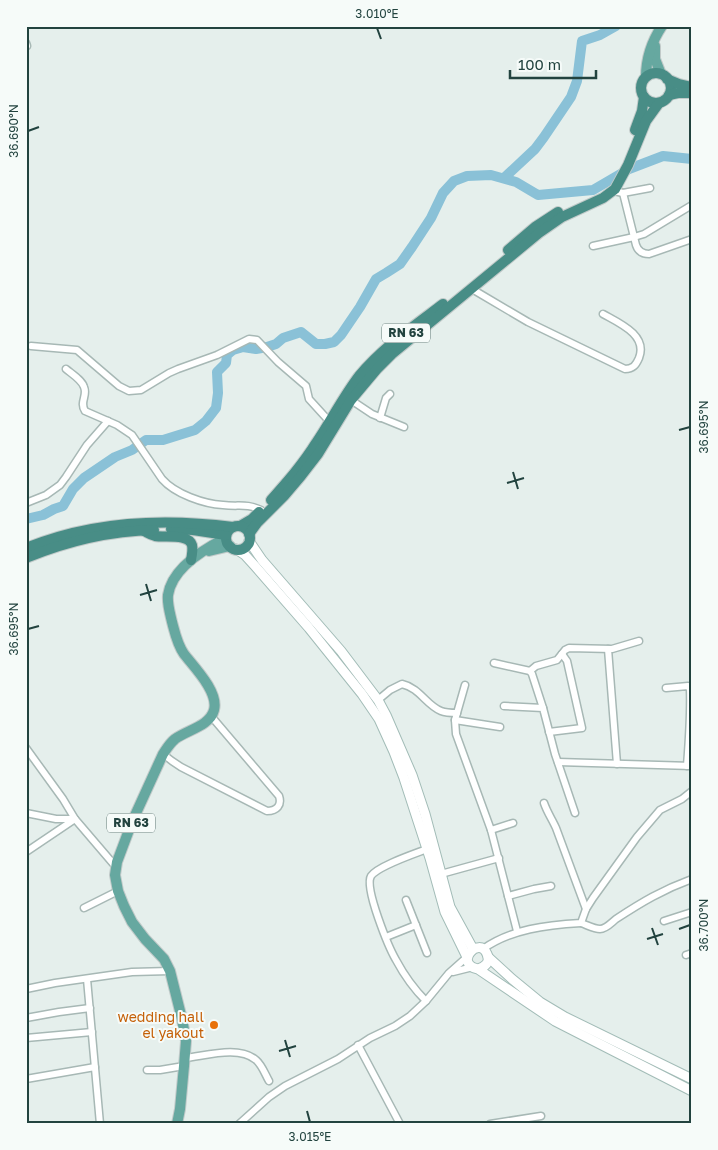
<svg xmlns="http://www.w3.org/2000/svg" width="718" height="1150" font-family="'Golos Text',sans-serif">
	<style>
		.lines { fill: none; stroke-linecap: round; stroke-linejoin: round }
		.river { stroke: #8ac1d7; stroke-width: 10 }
		.minor-casing { stroke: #a7b8b5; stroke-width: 9 }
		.secondary-casing { stroke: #a2bcb7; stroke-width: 11 }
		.primary-casing { stroke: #c1cac9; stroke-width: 12 }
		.trunk-casing { stroke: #c1cac9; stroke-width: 12 }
		.minor { stroke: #fff; stroke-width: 6 }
		.secondary { stroke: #fff; stroke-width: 9 }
		.primary { stroke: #66a8a0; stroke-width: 10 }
		.trunk { stroke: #488d86; stroke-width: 10 }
		.ticks { fill: none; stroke: #22433f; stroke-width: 2 }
		.food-dot { fill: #e8710a; stroke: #f6fbf9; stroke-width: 2 }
		.labels { text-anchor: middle; stroke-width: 4; stroke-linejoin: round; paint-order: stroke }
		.shield { fill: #f6fbf9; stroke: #627a77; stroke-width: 1 }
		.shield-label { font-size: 12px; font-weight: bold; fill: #22433f }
		.food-label { font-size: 14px; fill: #c56008; stroke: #f6fbf9; text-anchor: end }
		.neatline { fill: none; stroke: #22433f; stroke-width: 2 }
		.ticks-label { font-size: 12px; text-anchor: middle; fill: #22433f }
	</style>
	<rect width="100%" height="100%" fill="#e5efec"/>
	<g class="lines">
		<g class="river">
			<polyline points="504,178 535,149 544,137 571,97 577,81 582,41 600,35 616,26"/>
			<polyline points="26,519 43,515 54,509 63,506 73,489 84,478 115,457 132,450 146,440 163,440 195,430 206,421 216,408 218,393 217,372 226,363 227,355 233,350 243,347 256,349 267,347 276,344 283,338 301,332 316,344 325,344 334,342 341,335 360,307 376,279 386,273 400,264 412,247 431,218 443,193 454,181 467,176 491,175 516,182 538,195 593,190 629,169 663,156 692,159"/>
		</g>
		<g class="minor-casing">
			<g id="minor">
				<polyline points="26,43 27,46"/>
				<polyline points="614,191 623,193 650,188"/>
				<path d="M623,193l13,52c2,6 6,9 13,9l43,-15"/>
				<polyline points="593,246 634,237 644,234 692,205"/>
				<path d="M472,289l56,33 97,47c8,0 11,-4 14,-11 9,-23 -20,-35 -36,-44"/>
				<polyline points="31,346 77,350 119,386 129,391 141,390 169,373 178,369 217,355 249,339 257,340 278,362 306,386 309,399 329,421"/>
				<path d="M66,369c6,5 16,11 18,18 4,9 -5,15 1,24l32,14 15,10 30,44c13,15 42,25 61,26 16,2 23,-2 38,5"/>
				<polyline points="351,400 372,414 404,427"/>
				<polyline points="380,418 386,398 390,394"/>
				<polyline points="26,503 46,495 60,485 66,477 87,445 108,421"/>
				<polyline points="608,649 617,764"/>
				<polyline points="494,663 530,671 532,674 543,708"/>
				<polyline points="530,671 536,666 557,660 565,650 569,648 612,649 639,641"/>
				<polyline points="465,685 455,720 456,734 491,830 517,931"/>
				<path d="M666,688l22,-2 2,3c1,26 -1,51 -3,77"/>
				<path d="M378,700l12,-10 12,-6c18,4 24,21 39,27 5,2 11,2 16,2"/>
				<polyline points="504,706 543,708 555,754 575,813"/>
				<polyline points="455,720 500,727"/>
				<polyline points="549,732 582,728 569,670 567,661 562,654"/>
				<polyline points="26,748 63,799 75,819 26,852"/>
				<path d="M163,754l9,7 9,6 86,44c10,0 15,-6 12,-15l-68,-80"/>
				<polyline points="558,762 692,766"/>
				<path d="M544,803c3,9 8,16 12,25l30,81"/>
				<polyline points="26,813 56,819 75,819 116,867"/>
				<polyline points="491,830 513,823"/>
				<polyline points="441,874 499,858"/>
				<polyline points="508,896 534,889 551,886"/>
				<polyline points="406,900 427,953"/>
				<polyline points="84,908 118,891"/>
				<polyline points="664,921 692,912"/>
				<path d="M581,923c6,2 13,6 19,6 6,0 11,-6 16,-10 26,-17 46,-29 76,-40"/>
				<polyline points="386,937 416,925"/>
				<path d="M483,949c28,-20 64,-24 98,-26l5,-14 7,-11 44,-61 23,-27 22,-11 10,-8"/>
				<polyline points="686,955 692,953"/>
				<polyline points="453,972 473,967"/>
				<polyline points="87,979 100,1124"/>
				<polyline points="26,989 55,983 132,972 170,971"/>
				<path d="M426,1001c-12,-12 -22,-26 -30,-41 -7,-12 -32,-72 -25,-84 7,-10 43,-22 56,-27"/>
				<polyline points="26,1018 59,1012 90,1008"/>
				<polyline points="26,1038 92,1032"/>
				<polyline points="358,1045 400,1124"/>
				<path d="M185,1058c20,-2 54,-13 71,2 6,5 9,14 13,21"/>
				<polyline points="147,1070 160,1070 184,1066"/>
				<polyline points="26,1079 95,1067"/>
				<polyline points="239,1124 269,1097 285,1086 338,1059 370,1038 395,1026 410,1016 426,1001 449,973 467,957"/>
				<polyline points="490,1124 541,1116"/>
			</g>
		</g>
		<g class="secondary-casing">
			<g id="secondary">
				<polyline points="249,541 262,560 341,651 378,700 386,715 412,775 425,814 450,907 473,949"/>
				<polyline points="236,549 245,555 255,566 309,628 362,694 379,719 394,752 404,778 430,858 445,912 467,957"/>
				<polyline points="488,957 512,979 540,1002 565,1017 692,1079"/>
				<path d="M478,969c7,-2 13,-7 9,-15 -8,-19 -34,10 -9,15l77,52 137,70"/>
			</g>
		</g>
		<g class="primary-casing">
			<g id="primary">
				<polyline points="655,46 655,59 661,74"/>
				<path d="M646,77c0,-18 6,-36 16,-51"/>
				<polyline points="209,551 230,546"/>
				<path d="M177,1124l3,-15 4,-43 2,-25 -4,-22 -12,-48 -6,-12 -19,-20 -13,-17 -8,-16 -6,-15 -3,-16 2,-13 15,-40 31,-68c4,-6 7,-11 12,-15 12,-9 35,-13 39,-29 5,-18 -20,-43 -30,-56 -7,-10 -9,-21 -12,-32 -2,-9 -5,-18 -4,-27 4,-27 36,-46 58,-57"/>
			</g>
		</g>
		<g class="trunk-casing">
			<g id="trunk">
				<circle cx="656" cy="88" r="15"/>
				<polyline points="667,79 679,84 692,87"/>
				<polyline points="669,95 678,93 692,93"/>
				<polyline points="635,130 642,111 644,97"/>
				<polyline points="508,250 535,227 558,212"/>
				<path d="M271,500c16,-18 32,-36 45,-57 15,-22 27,-46 43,-67 23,-28 55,-50 84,-72"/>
				<polyline points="240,526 252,519 259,512"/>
				<circle cx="238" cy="538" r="12"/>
				<polyline points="171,529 193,530 226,535"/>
				<path d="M144,531c4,2 7,4 11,5 10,2 33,-3 37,9 1,4 0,10 -1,15"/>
				<polyline points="249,534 257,523 284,496 301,476 318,454 351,400 377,369 392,354 539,233 562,217 603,198 615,189 628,165 646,121 659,103"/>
				<path d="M26,548c66,-27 138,-30 207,-21"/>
				<path d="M26,558c41,-17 84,-27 128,-28"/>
			</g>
		</g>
		<use href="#minor" class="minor"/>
		<use href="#secondary" class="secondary"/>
		<use href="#primary" class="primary"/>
		<use href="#trunk" class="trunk"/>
	</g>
	<path class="ticks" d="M377,28l4,11M28,131l11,-4M679,430l11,-3M513,472l5,17M507,483l17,-5M146,584l5,17M140,595l17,-5M28,629l11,-3M652,928l6,17M679,929l11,-4M647,939l16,-5M285,1040l5,17M279,1051l17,-5M307,1111l3,11"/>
	<circle class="food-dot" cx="214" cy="1025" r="5"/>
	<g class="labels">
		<g class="shield">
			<rect x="382" y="323.5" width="48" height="19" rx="4"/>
			<rect x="107" y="813.5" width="48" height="19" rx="4"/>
		</g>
		<g class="shield-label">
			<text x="406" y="337">RN 63</text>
			<text x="131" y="827">RN 63</text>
		</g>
		<g class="food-label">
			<text x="204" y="1022">wedding hall<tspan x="204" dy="16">el yakout</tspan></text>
		</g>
	</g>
	<rect width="718" height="1150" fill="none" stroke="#f6fbf9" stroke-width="55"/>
	<path d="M510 70v8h86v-8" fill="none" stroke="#22433f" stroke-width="2.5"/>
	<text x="518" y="70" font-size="15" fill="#22433f" stroke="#f6fbf9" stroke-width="4" paint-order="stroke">100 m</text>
	<rect x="28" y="28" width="662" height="1094" class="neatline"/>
	<g class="ticks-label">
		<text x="377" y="18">3.010°E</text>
		<text transform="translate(14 131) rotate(-90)" y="4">36.690°N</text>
		<text transform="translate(704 427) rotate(-90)" y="4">36.695°N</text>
		<text transform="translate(14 629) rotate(-90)" y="4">36.695°N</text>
		<text transform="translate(704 925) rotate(-90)" y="4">36.700°N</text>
		<text x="310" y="1141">3.015°E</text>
	</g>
</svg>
